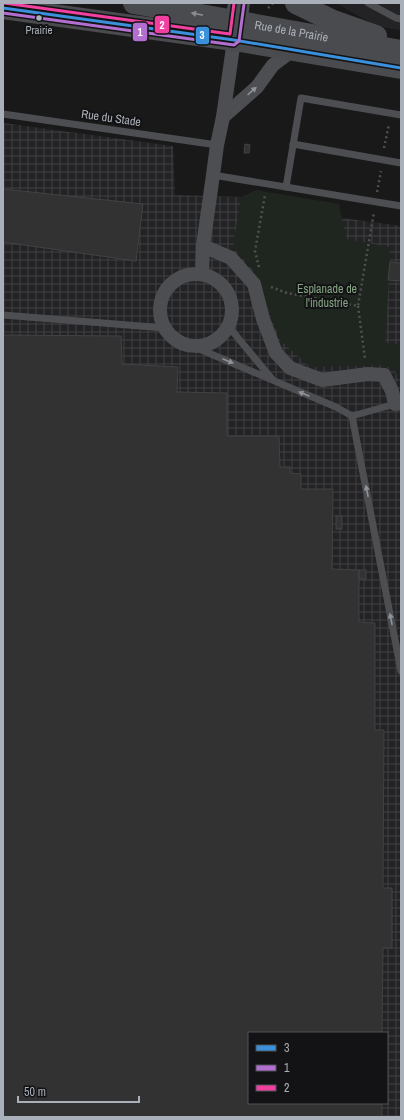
<svg xmlns="http://www.w3.org/2000/svg" width="404" height="1120" font-family="'Archivo Narrow',sans-serif">
	<style>
		.built { fill: #232325 }
		.industrial { fill: url(#industrial-grid); fill-rule: evenodd }
		.park { fill: #1f261f }
		.building { fill: #323233; stroke: #414245 }
		.lines { fill: none; stroke-linecap: round; stroke-linejoin: round }
		.path { stroke: #4f5053; stroke-width: 2.5; stroke-dasharray: 2 3; stroke-linecap: butt }
		.service { stroke: #4d4e52; stroke-width: 7 }
		.minor { stroke: #4d4e52; stroke-width: 14 }
		.primary { stroke: #4a4b4e; stroke-width: 22 }
		.bus-1-casing { stroke: #131315; stroke-width: 6 }
		.bus-2-casing { stroke: #131315; stroke-width: 6 }
		.bus-3-casing { stroke: #131315; stroke-width: 6 }
		.bus-1 { stroke: #3a90db; stroke-width: 3 }
		.bus-2 { stroke: #b36fd0; stroke-width: 3 }
		.bus-3 { stroke: #f240a1; stroke-width: 3 }
		.oneway { fill: #888d94 }
		.oneway2 { fill: #8e939a }
		.bus-dot { fill: #aab0b9; stroke: #131315; stroke-width: 1.5 }
		.labels { text-anchor: middle; stroke-width: 4; stroke-linejoin: round; paint-order: stroke }
		.bus-label { font-size: 11px; fill: #aab0b9; stroke: #131315 }
		.street-label { font-size: 12px; fill: #aab0b9; stroke: #131315 }
		.park-label { font-size: 12px; fill: #83a382; stroke: #131315 }
		.line-badge { stroke: #131315; stroke-width: 1.5 }
		.badge-label { font-size: 11px; text-anchor: middle; font-weight: bold; fill: #fff }
	</style>
	<defs>
		<pattern id="industrial-grid" width="8" height="8" patternUnits="userSpaceOnUse"><rect width="8" height="8" fill="#232325"/><path d="M0 4h8M4 0v8" fill="none" stroke="#404043"/></pattern>
	</defs>
	<rect width="100%" height="100%" fill="#191919"/>
	<polygon class="built" points="336,3 401,3 401,30 376,26"/>
	<path class="industrial" d="M3,123l170,23 2,49 66,2 72,17 88,12v891h-398zM249,1033h138v70h-138z"/>
	<polygon class="park" points="256,190 339,204 346,239 389,247 390,262 385,343 401,345 401,379 394,370 385,365 310,367 280,340 252,269 233,248 241,197"/>
	<g class="building">
		<polygon points="245,144 250,145 249,153 244,153"/>
		<polygon points="3,189 143,204 136,261 3,242"/>
		<polygon points="390,262 401,263 401,281 388,280"/>
		<polygon points="3,335 121,336 122,364 178,367 177,392 227,393 227,436 279,436 280,467 290,467 290,473 301,474 301,489 333,489 332,569 359,570 359,622 375,623 375,730 384,730 383,888 392,888 392,948 383,948 382,1033 249,1033 249,1103 382,1103 382,1117 3,1117"/>
		<rect x="336" y="516" width="6" height="13"/>
		<rect x="359" y="570" width="7" height="9"/>
	</g>
	<g class="lines">
		<g class="path">
			<polyline points="268,8 273,3"/>
			<polyline points="384,148 389,124"/>
			<polyline points="377,192 381,171"/>
			<polyline points="259,267 255,251 265,195"/>
			<polyline points="271,287 287,293 358,306 374,212"/>
			<polyline points="358,306 365,359"/>
		</g>
		<g class="service">
			<polyline points="368,3 396,18 401,19"/>
			<polyline points="3,114 217,145"/>
			<polyline points="293,144 401,163"/>
			<polyline points="213,175 401,206"/>
			<polyline points="286,187 301,98 401,115"/>
			<polyline points="3,315 165,328"/>
			<polyline points="229,327 272,379"/>
			<polyline points="192,346 336,407 352,416 401,671"/>
			<polyline points="352,416 395,404"/>
		</g>
		<g class="minor">
			<polyline points="223,117 257,87 273,65 293,50"/>
			<polyline points="203,246 231,258 254,284 263,319 276,353 290,368 322,380 368,374 384,375 392,391 395,404 401,403"/>
			<circle cx="196" cy="310" r="36"/>
			<polyline points="202,274 203,246 213,175 217,145 223,117 234,40"/>
		</g>
		<g class="primary">
			<path id="s1" d="M134,3l267,48"/>
			<polyline points="296,3 331,20 376,36"/>
			<polyline points="3,8 234,40 401,68"/>
			<polyline points="234,36 239,3"/>
		</g>
		<g class="bus-1-casing">
			<polyline id="bus-1" points="3,8 234,40 401,68"/>
		</g>
		<g class="bus-2-casing">
			<polyline id="bus-2" points="3,13 234,45 239,41 244,4"/>
		</g>
		<g class="bus-3-casing">
			<polyline id="bus-3" points="4,3 230,34 234,3"/>
		</g>
		<use href="#bus-1" class="bus-1"/>
		<use href="#bus-2" class="bus-2"/>
		<use href="#bus-3" class="bus-3"/>
	</g>
	<defs><path id="oneway-solid" d="M-6-.8H1V-3.2L6.5 0L1 3.2V.8H-6Z"/></defs>
	<use class="oneway" href="#oneway-solid" transform="translate(197 14) rotate(-169)"/>
	<g class="oneway2">
		<use href="#oneway-solid" transform="translate(252 91) rotate(-42)"/>
		<use href="#oneway-solid" transform="translate(228 361) rotate(23)"/>
		<use href="#oneway-solid" transform="translate(304 394) rotate(-157)"/>
		<use href="#oneway-solid" transform="translate(367 491) rotate(-101)"/>
		<use href="#oneway-solid" transform="translate(391 619) rotate(-101)"/>
	</g>
	<circle class="bus-dot" cx="39" cy="18" r="3.5"/>
	<g class="labels">
		<g class="bus-label">
			<text x="39" y="34">Prairie</text>
		</g>
		<g class="street-label">
			<text dy="4" stroke="none"><textPath href="#s1" startOffset="160">Rue de la Prairie</textPath></text>
			<text transform="translate(111 118) rotate(8)" y="4">Rue du Stade</text>
		</g>
		<g class="park-label">
			<text x="327" y="293">Esplanade de<tspan x="327" dy="14">l'industrie</tspan></text>
		</g>
	</g>
	<g class="line-badge">
		<rect x="154" y="15" width="16" height="19" rx="4" fill="#f240a1"/>
		<rect x="132" y="22" width="16" height="20" rx="4" fill="#b36fd0"/>
		<rect x="195" y="26" width="15" height="19" rx="4" fill="#3a90db"/>
	</g>
	<g class="badge-label">
		<text x="162" y="29">2</text>
		<text x="140" y="36">1</text>
		<text x="202" y="39">3</text>
	</g>
	<rect width="404" height="1120" fill="none" stroke="#aab0b9" stroke-width="8"/>
	<rect x="248" y="1032" width="140" height="72" fill="#131315" stroke="#4f5257"/>
	<rect x="256" y="1045" width="20" height="6" fill="#3a90db" stroke="#4f5257"/>
	<text x="284" y="1052" font-size="12" fill="#aab0b9">3</text>
	<rect x="256" y="1065" width="20" height="6" fill="#b36fd0" stroke="#4f5257"/>
	<text x="284" y="1072" font-size="12" fill="#aab0b9">1</text>
	<rect x="256" y="1085" width="20" height="6" fill="#f240a1" stroke="#4f5257"/>
	<text x="284" y="1092" font-size="12" fill="#aab0b9">2</text>
	<path d="M18 1096v6h121v-6" fill="none" stroke="#aab0b9" stroke-width="2"/>
	<text x="24" y="1096" font-size="12" fill="#aab0b9" stroke="#131315" stroke-width="3" paint-order="stroke">50 m</text>
</svg>
